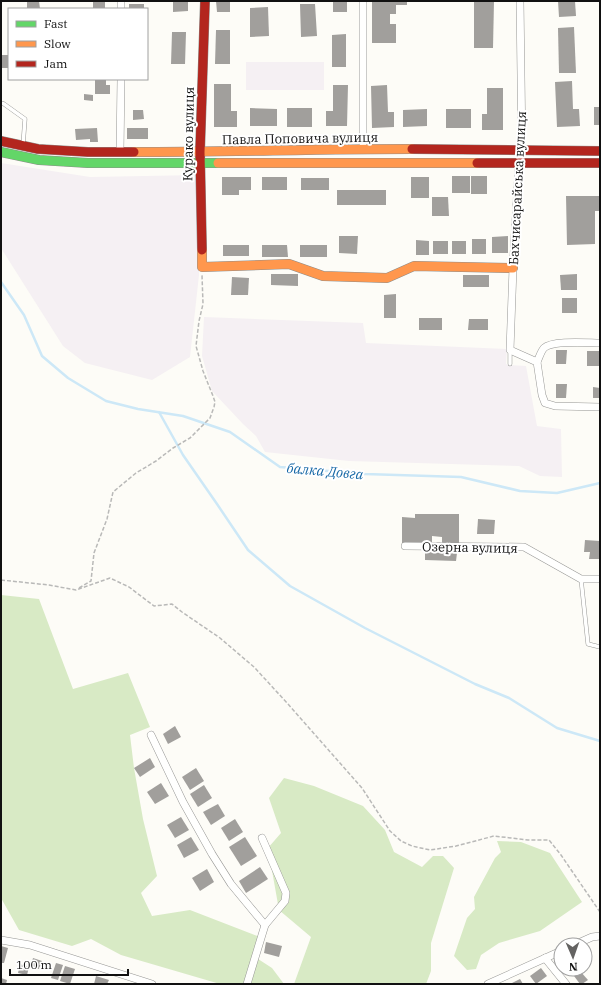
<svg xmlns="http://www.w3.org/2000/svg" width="601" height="985" font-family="'IBM Plex Serif',serif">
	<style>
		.industrial { fill: #f5f0f3 }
		.forest { fill: #d8eac5 }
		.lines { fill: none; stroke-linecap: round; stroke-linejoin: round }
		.stream { stroke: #cde8f7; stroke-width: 2.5 }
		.building { fill: #a19f9c }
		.lane-casing { stroke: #979795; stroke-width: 4.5 }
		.street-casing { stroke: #979795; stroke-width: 8 }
		.fast-casing { stroke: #8e8d8b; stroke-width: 10 }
		.slow-casing { stroke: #8e8d8b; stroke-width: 10 }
		.jam-casing { stroke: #8e8d8b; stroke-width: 10 }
		.path { stroke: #b9b9b8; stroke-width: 1.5; stroke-dasharray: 4 2; stroke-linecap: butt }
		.lane { stroke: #fffffe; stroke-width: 3.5 }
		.street { stroke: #fffffe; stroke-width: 7 }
		.fast { stroke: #63d668; stroke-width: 9 }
		.slow { stroke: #ff974d; stroke-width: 9 }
		.jam { stroke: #b3261e; stroke-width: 9 }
		.labels { text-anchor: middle; stroke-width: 4; stroke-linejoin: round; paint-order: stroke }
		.street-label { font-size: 13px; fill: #111; stroke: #fff }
		.water-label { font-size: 14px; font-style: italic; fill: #1768a6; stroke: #fff }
	</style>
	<rect width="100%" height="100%" fill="#fdfcf7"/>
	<g class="industrial">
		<rect x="246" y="62" width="78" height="28"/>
		<polygon points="1,163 90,177 199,175 199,275 190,357 152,380 85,363 63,346 1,248"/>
		<polygon points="204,317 363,323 366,343 507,349 506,364 509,365 526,366 537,426 561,429 562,477 540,476 519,466 349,461 265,452 256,436 243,424 212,391 202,356"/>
	</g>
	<g class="forest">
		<polygon points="1,595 39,599 73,689 128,673 150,727 130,735 134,768 143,819 157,876 141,893 152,916 190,910 260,937 255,957 272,968 284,984 220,984 121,955 91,939 72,946 19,930 1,898"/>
		<polygon points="284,778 314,786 363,806 385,830 394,852 422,867 433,856 443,856 454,868 431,943 431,971 426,984 294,984 311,937 279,910 268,848 281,833 269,798"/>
		<polygon points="497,841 521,842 550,853 582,902 540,931 499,943 481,955 476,969 467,970 454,956 467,918 475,909 474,897 495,858 501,852"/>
	</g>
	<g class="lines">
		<g class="stream">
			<polyline points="1,282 24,315 42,356 68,378 106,401 138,409 183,416 230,432 280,467 365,474 461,477 520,491 557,493 600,483"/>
			<polyline points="159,412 183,455 217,504 248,550 290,586 365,628 475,684 509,698 557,728 600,741"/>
		</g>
	</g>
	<g class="building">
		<polygon points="27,1 39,1 40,9 27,9"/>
		<polygon points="173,1 188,1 188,11 173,12"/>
		<polygon points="216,1 230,1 230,12 217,12"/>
		<rect x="333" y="1" width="14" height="11"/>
		<polygon points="372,1 407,1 407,5 396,5 396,14 390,14 390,24 396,24 396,43 372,43"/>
		<polygon points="474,1 494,1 493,48 474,48"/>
		<polygon points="558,1 575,1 576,16 559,17"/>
		<rect x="93" y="2" width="12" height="7"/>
		<rect x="129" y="4" width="15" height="5"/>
		<polygon points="300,4 315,4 317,36 301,37"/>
		<polygon points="268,7 269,36 250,37 250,8"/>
		<polygon points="574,27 576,73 559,73 558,28"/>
		<polygon points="216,30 230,30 230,64 215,64"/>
		<polygon points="172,32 186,32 185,64 171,64"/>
		<polygon points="346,34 346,67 332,67 332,35"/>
		<rect x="1" y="55" width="8" height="13"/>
		<polygon points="95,79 106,79 106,85 110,85 110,94 95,94"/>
		<polygon points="572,81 573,109 579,109 580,126 557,127 555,82"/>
		<polygon points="214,84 231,84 231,111 237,111 237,127 214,127"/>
		<polygon points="333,85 348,85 347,126 326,126 326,111 333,111"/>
		<polygon points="387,85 388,112 394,112 394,127 372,128 371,86"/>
		<polygon points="487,88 503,88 503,130 482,130 482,114 487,114"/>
		<polygon points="84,94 93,95 93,101 84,100"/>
		<rect x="594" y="107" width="6" height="18"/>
		<polygon points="250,108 277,109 277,126 250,126"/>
		<rect x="287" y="108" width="25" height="19"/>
		<polygon points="427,109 427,126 403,127 403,110"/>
		<rect x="446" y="109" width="25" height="19"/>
		<polygon points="133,110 143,110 144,119 133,120"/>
		<polygon points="97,128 98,142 90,142 90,139 76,140 75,129"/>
		<rect x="127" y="128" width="21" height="11"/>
		<rect x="452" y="176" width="18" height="17"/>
		<rect x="471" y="176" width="16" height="18"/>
		<polygon points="222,177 251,177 251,190 239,190 239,195 222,195"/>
		<rect x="262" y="177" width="25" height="13"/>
		<rect x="411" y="177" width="18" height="21"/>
		<rect x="301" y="178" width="28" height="12"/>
		<rect x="337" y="190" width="49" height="15"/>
		<polygon points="566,196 600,196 600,211 595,211 595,244 567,245"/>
		<polygon points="432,197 448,197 449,216 432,216"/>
		<polygon points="339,236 358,236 357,254 339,253"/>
		<polygon points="508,236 508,253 492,253 492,237"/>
		<rect x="472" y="239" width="14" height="15"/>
		<polygon points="416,240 429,241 429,255 416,255"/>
		<rect x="433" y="241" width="15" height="13"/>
		<rect x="452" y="241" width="14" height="13"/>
		<rect x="223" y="245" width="26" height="11"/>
		<polygon points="262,245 287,245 288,257 262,257"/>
		<rect x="300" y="245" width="27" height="12"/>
		<polygon points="271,274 298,274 298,286 271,285"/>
		<polygon points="577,274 577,290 561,290 560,275"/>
		<rect x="463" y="275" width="26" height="12"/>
		<polygon points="232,277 249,278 248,295 231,295"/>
		<polygon points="396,294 396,318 384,318 384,295"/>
		<rect x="562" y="298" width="15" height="15"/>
		<rect x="419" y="318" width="23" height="12"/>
		<polygon points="469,319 488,319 488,330 468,330"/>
		<polygon points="556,350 567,350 566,364 556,364"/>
		<rect x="587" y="351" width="13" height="15"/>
		<polygon points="556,384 567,384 566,398 556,398"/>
		<polygon points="593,387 600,388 600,398 593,398"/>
		<polygon points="415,514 459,514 459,544 442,544 442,537 432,536 432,543 402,543 402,517 415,518"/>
		<polygon points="478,519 495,520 494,534 477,534"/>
		<polygon points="585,540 600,541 600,559 589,559 590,552 584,552"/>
		<polygon points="425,552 457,553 456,561 425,560"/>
		<polygon points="175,726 181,737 168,744 163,734"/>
		<polygon points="150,758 155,767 140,777 134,768"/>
		<polygon points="196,768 204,781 190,790 182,777"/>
		<polygon points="161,783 169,796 155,804 147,792"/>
		<polygon points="204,785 212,798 198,807 190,794"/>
		<polygon points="218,804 225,816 211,825 203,812"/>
		<polygon points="181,817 189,830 175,838 167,825"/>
		<polygon points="235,819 243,832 229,841 221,828"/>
		<polygon points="191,837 199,850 184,858 177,845"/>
		<polygon points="245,837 257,856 241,866 229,847"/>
		<polygon points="260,867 268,879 246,893 239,881"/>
		<polygon points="207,869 214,882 200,891 192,878"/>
		<polygon points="266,942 282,946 279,957 264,953"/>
		<polygon points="1,946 8,948 4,963 1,963"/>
		<polygon points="585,955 590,962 585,966"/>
		<polygon points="33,958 42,961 39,969 31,967"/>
		<polygon points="561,962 561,969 570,969 564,973 557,964"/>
		<polygon points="56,963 63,965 58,980 51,978"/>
		<polygon points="20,964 29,967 27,975 18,973"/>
		<polygon points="65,966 75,969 70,984 60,981"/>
		<polygon points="541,968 547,976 536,984 530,976"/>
		<polygon points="580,971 588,980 582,984 580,984 574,976"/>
		<polygon points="96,976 109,980 107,984 94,984"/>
		<polygon points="1,978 7,980 6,984 1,984"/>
		<polygon points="520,979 523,984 510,984"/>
	</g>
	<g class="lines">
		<g class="lane-casing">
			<g id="lane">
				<polyline points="1,103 4,104 25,119 23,145"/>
				<polyline points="510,364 510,350"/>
				<polyline points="581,579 588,644 600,647"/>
			</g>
		</g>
		<g class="street-casing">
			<g id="street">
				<path d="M520,1l2,149 -3,13 -6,105 -3,82 27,12c2,-4 4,-11 7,-14 8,-8 44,-5 56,-5"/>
				<polyline points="121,9 121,1"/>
				<polyline points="363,149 363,1"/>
				<polyline points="120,152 121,79"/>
				<polyline points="537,362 542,395 545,403 555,406 600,407"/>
				<polyline points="405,546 524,547 581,579 600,579"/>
				<polyline points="151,735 183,802 212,854 231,884 265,925"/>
				<polyline points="1,940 30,945 152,984"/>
				<polyline points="574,945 592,937 600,936"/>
				<polyline points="545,958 566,984"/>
				<polyline points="247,984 265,925 285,901 286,893 262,838"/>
				<polyline points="488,984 561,951"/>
			</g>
		</g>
		<g class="fast-casing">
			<polyline id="fast" points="1,152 39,160 88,163 218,163"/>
		</g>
		<g class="slow-casing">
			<g id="slow">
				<path d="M134,152c93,0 185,-3 278,-3"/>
				<polyline points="218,163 477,163"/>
				<polyline points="202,250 202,267 289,264 323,276 387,278 414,266 513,268"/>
			</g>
		</g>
		<g class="jam-casing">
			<g id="jam">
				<polyline points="1,141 38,149 88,152 134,152"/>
				<polyline points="412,149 600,151"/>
				<polyline points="477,163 600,163"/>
				<polyline points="202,250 200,152 205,1"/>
			</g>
		</g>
		<g class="path">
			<polyline points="1,580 49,585 76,590 110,578 129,587 154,606 172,604 182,612 220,638 254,667 288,704 362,788 390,831 401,841 412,846 430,850 456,846 494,836 528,840 549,840 561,855 600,912"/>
			<polyline points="79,588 91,581 94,553 107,519 113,492 136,473 156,461 173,448 190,438 210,418 214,407 215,402 213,396 203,371 196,346 199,321 203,304 202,275"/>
		</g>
		<use href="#lane" class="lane"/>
		<use href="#street" class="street"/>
		<use href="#fast" class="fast"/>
		<use href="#slow" class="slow"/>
		<use href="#jam" class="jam"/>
	</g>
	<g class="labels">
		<g class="street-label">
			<text transform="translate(188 134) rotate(-89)" y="5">Курако вулиця</text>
			<text transform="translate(300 138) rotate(-1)" y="5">Павла Поповича вулиця</text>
			<text transform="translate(517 188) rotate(-87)" y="5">Бахчисарайська вулиця</text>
			<text transform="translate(470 547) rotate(1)" y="5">Озерна вулиця</text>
		</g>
		<g class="water-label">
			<text transform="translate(325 471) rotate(5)" y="5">балка Довга</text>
		</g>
	</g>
	<rect width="601" height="985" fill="none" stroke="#111111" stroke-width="4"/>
	<rect x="8" y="8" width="140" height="72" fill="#ffffff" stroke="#a0a0a0"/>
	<rect x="16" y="21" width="20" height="6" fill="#63d668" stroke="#a0a0a0"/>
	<text x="44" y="28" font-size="12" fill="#111111">Fast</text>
	<rect x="16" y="41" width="20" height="6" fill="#ff974d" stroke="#a0a0a0"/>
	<text x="44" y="48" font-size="12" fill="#111111">Slow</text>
	<rect x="16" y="61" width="20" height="6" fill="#b3261e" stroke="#a0a0a0"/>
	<text x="44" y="68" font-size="12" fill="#111111">Jam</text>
	<g transform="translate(573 957) rotate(178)"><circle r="19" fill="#ffffff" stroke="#a0a0a0"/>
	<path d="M0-3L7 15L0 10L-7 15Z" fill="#646362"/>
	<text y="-6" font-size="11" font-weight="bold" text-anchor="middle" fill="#111111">N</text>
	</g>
	<path d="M10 969v6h118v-6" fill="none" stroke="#111111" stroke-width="2"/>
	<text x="16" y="969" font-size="12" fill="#111111" stroke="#ffffff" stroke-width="3" paint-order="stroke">100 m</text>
</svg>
